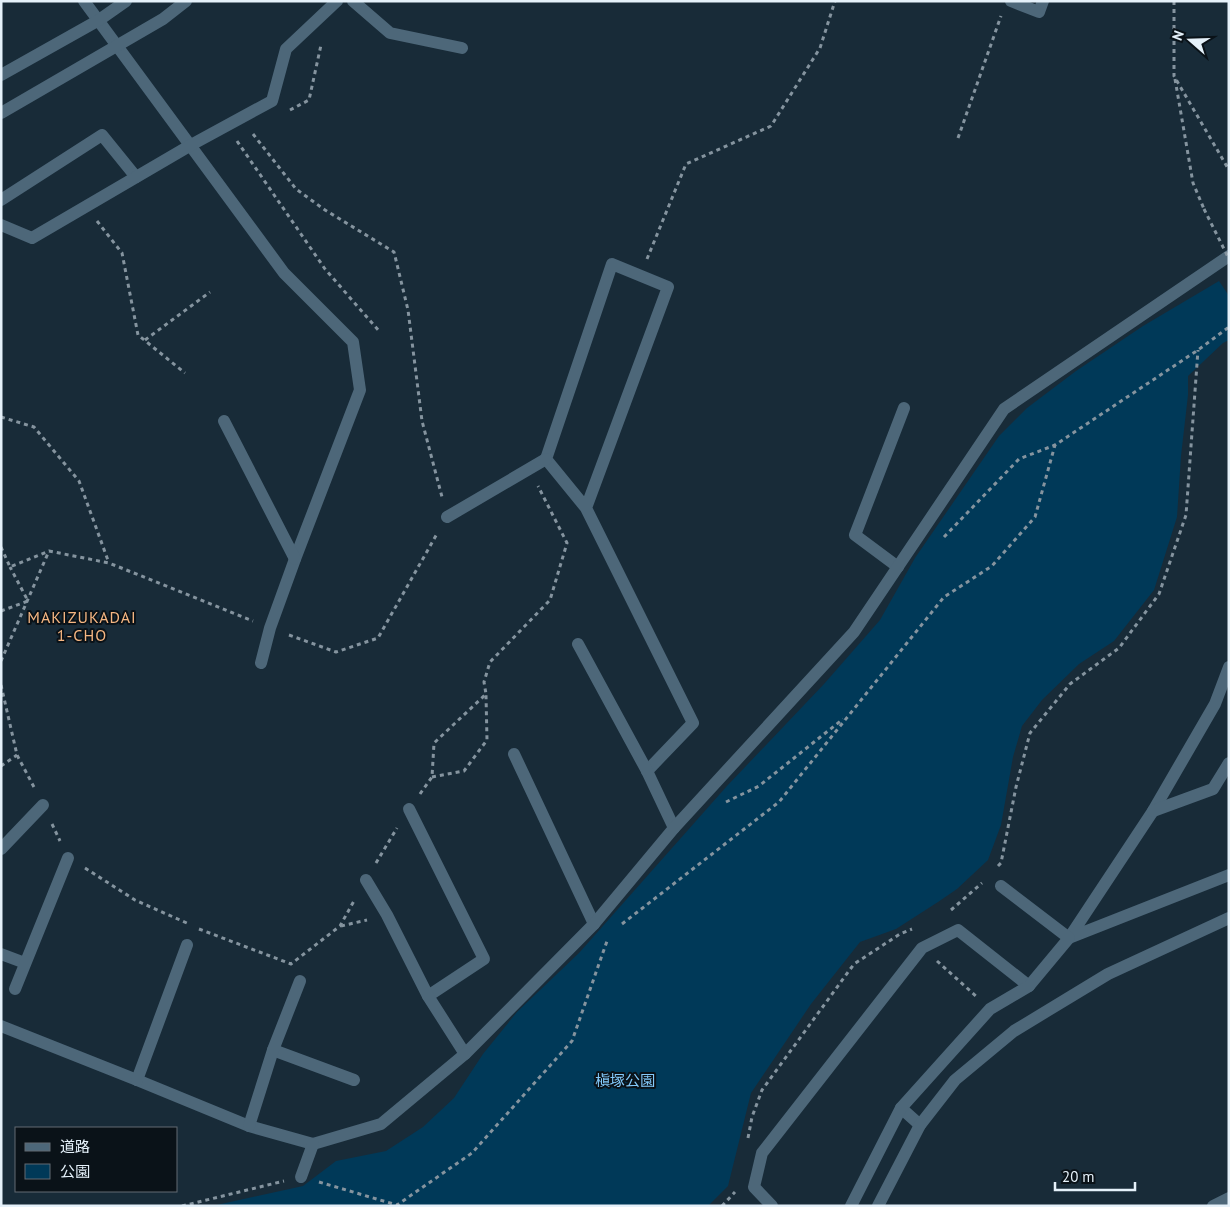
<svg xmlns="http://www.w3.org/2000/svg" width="1230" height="1207" font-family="'PT Sans','Noto Sans JP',sans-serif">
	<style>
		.green { fill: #003958 }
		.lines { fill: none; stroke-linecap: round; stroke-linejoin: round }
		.path { stroke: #85949f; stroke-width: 3; stroke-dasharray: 4 4; stroke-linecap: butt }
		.minor { stroke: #4d6779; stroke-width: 12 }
		.path-bridge { stroke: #85949f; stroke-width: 3; stroke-dasharray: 4 4; stroke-linecap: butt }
		.labels { text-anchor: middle; stroke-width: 4; stroke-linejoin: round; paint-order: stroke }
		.park-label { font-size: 15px; fill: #83c9fa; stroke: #0a1218 }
		.neighbourhood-label { font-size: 16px; letter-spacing: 1px; fill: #f5b682; stroke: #0a1218 }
	</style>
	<rect width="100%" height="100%" fill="#182b38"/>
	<polygon class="green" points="1219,281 1229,296 1229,340 1223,343 1188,376 1188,395 1181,456 1177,517 1154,590 1114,641 1079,664 1042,700 1022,726 1013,757 1001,825 988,860 957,889 938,902 896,929 860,942 811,1004 751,1093 728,1186 708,1206 212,1206 303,1186 336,1161 386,1151 423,1127 454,1098 483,1054 517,1012 579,953 727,786 824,684 880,620 915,558 999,436 1027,408 1076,371 1143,326"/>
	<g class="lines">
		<g class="path">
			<polyline points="1174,1 1174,76 1229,170"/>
			<polyline points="1175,79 1193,183 1204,209"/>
			<polyline points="290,110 309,100 321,45"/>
			<polyline points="253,134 296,189 325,210 394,252 408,310 422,421 442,497"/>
			<polyline points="958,138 1001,16"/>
			<polyline points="237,141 325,269 379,331"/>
			<polyline points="97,221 122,253 138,335 185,373"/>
			<polyline points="647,259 686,164 771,126 820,48 835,1"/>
			<polyline points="145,340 210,292"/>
			<polyline points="1,417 34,427 79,481 109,563"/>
			<polyline points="944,537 1019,459 1055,445 1198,350 1229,327"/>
			<polyline points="1,547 10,567 49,551 109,563 253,621"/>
			<polyline points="1,611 28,601 10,567"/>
			<polyline points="289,635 336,652 378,638 438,532"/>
			<polyline points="1,661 49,551"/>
			<polyline points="1,685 17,755 35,789"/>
			<polyline points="1,766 17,755"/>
			<polyline points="432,777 464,771 487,740 486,695"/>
			<polyline points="420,794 432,777 434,743 486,694 484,682 490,662 550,600 567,543 538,486"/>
			<polyline points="726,802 759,786 843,719"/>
			<polyline points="52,824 60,841"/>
			<polyline points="376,863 397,828"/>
			<polyline points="998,866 1001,863 1016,787 1030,733 1070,684 1119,648 1159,594 1186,515 1198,350"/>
			<polyline points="85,868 135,900 189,924"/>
			<polyline points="951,910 982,883"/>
			<polyline points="622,924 779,802 944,597 992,566 1035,517 1055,445"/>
			<polyline points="341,926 367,920"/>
			<polyline points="199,929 291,964 340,926 355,899"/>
			<polyline points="937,961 977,997"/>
			<polyline points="748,1138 752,1117 762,1090 854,964 900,934 912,929"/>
			<polyline points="319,1182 397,1205 472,1153 572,1041 607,941"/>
			<polyline points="182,1206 284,1181"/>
			<polyline points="722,1206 735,1192"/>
		</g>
		<g class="minor">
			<polyline points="84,1 284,273 353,342 360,390 295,559 270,628 261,663"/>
			<polyline points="353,1 390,33 462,48"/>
			<polyline points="1011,1 1039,12 1043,1"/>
			<polyline points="1,75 99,20 126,1"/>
			<polyline points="1,113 163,19 186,1"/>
			<polyline points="1,200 102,135 136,177"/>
			<polyline points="1,225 32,238 191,145 272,101 286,49 337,1"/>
			<polyline points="224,421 295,559"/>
			<polyline points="586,508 546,459 612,264 668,287 586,508 693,723 647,771"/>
			<polyline points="447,517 546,459"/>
			<polyline points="898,567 855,535 904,408"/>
			<polyline points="578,644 647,771 674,828"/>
			<polyline points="1229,667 1215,704 1153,811 1069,938 1229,875"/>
			<polyline points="514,754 594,924"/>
			<polyline points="409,809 484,959 428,996"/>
			<polyline points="1153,811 1213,789 1229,763"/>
			<polyline points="1,849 43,805"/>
			<polyline points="366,880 387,915 428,996 465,1054"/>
			<polyline points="1,954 25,963"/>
			<polyline points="15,989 68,858"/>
			<polyline points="1,1026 137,1080 249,1126 313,1144 381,1124 465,1054 594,924 674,828 854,632 1004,409 1229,256"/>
			<polyline points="273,1050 354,1080"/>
			<polyline points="137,1080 187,945"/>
			<polyline points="901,1108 920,1125"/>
			<polyline points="249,1126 273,1050 300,981"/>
			<polyline points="301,1177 313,1144"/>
			<polyline points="772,1206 754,1187 762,1153 922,948 958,930 1029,986"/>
			<polyline points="851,1206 901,1108 990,1009 1029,986 1069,938 1001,886"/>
			<polyline points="878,1206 920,1125 955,1080 1014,1031 1108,974 1229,918"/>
			<polyline points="1213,1206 1229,1198"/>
		</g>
		<polyline class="path-bridge" points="1204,209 1229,259"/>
	</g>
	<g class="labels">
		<g class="park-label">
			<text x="625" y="1086">槇塚公園</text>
		</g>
		<g class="neighbourhood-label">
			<text x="82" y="623">MAKIZUKADAI<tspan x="82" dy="18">1-CHO</tspan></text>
		</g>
	</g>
	<rect width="1230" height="1207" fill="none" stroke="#e5f1fa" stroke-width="5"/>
	<rect x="15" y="1127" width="162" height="65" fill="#0a1218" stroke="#626b72"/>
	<rect x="25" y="1143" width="25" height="8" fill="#4d6779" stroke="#626b72"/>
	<text x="60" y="1152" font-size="15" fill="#e5f1fa">道路</text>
	<rect x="25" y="1164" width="25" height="15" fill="#003958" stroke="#626b72"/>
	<text x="60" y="1177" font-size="15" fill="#e5f1fa">公園</text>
	<g transform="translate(1190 40) rotate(290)" stroke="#0a1218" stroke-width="4" paint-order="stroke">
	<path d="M0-4L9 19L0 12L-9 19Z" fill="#e5f1fa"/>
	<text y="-8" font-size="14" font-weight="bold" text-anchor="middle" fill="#e5f1fa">N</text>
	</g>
	<path d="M1055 1182v8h80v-8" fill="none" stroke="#e5f1fa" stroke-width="2.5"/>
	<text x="1062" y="1182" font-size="15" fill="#e5f1fa" stroke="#0a1218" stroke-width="4" paint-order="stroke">20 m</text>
</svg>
